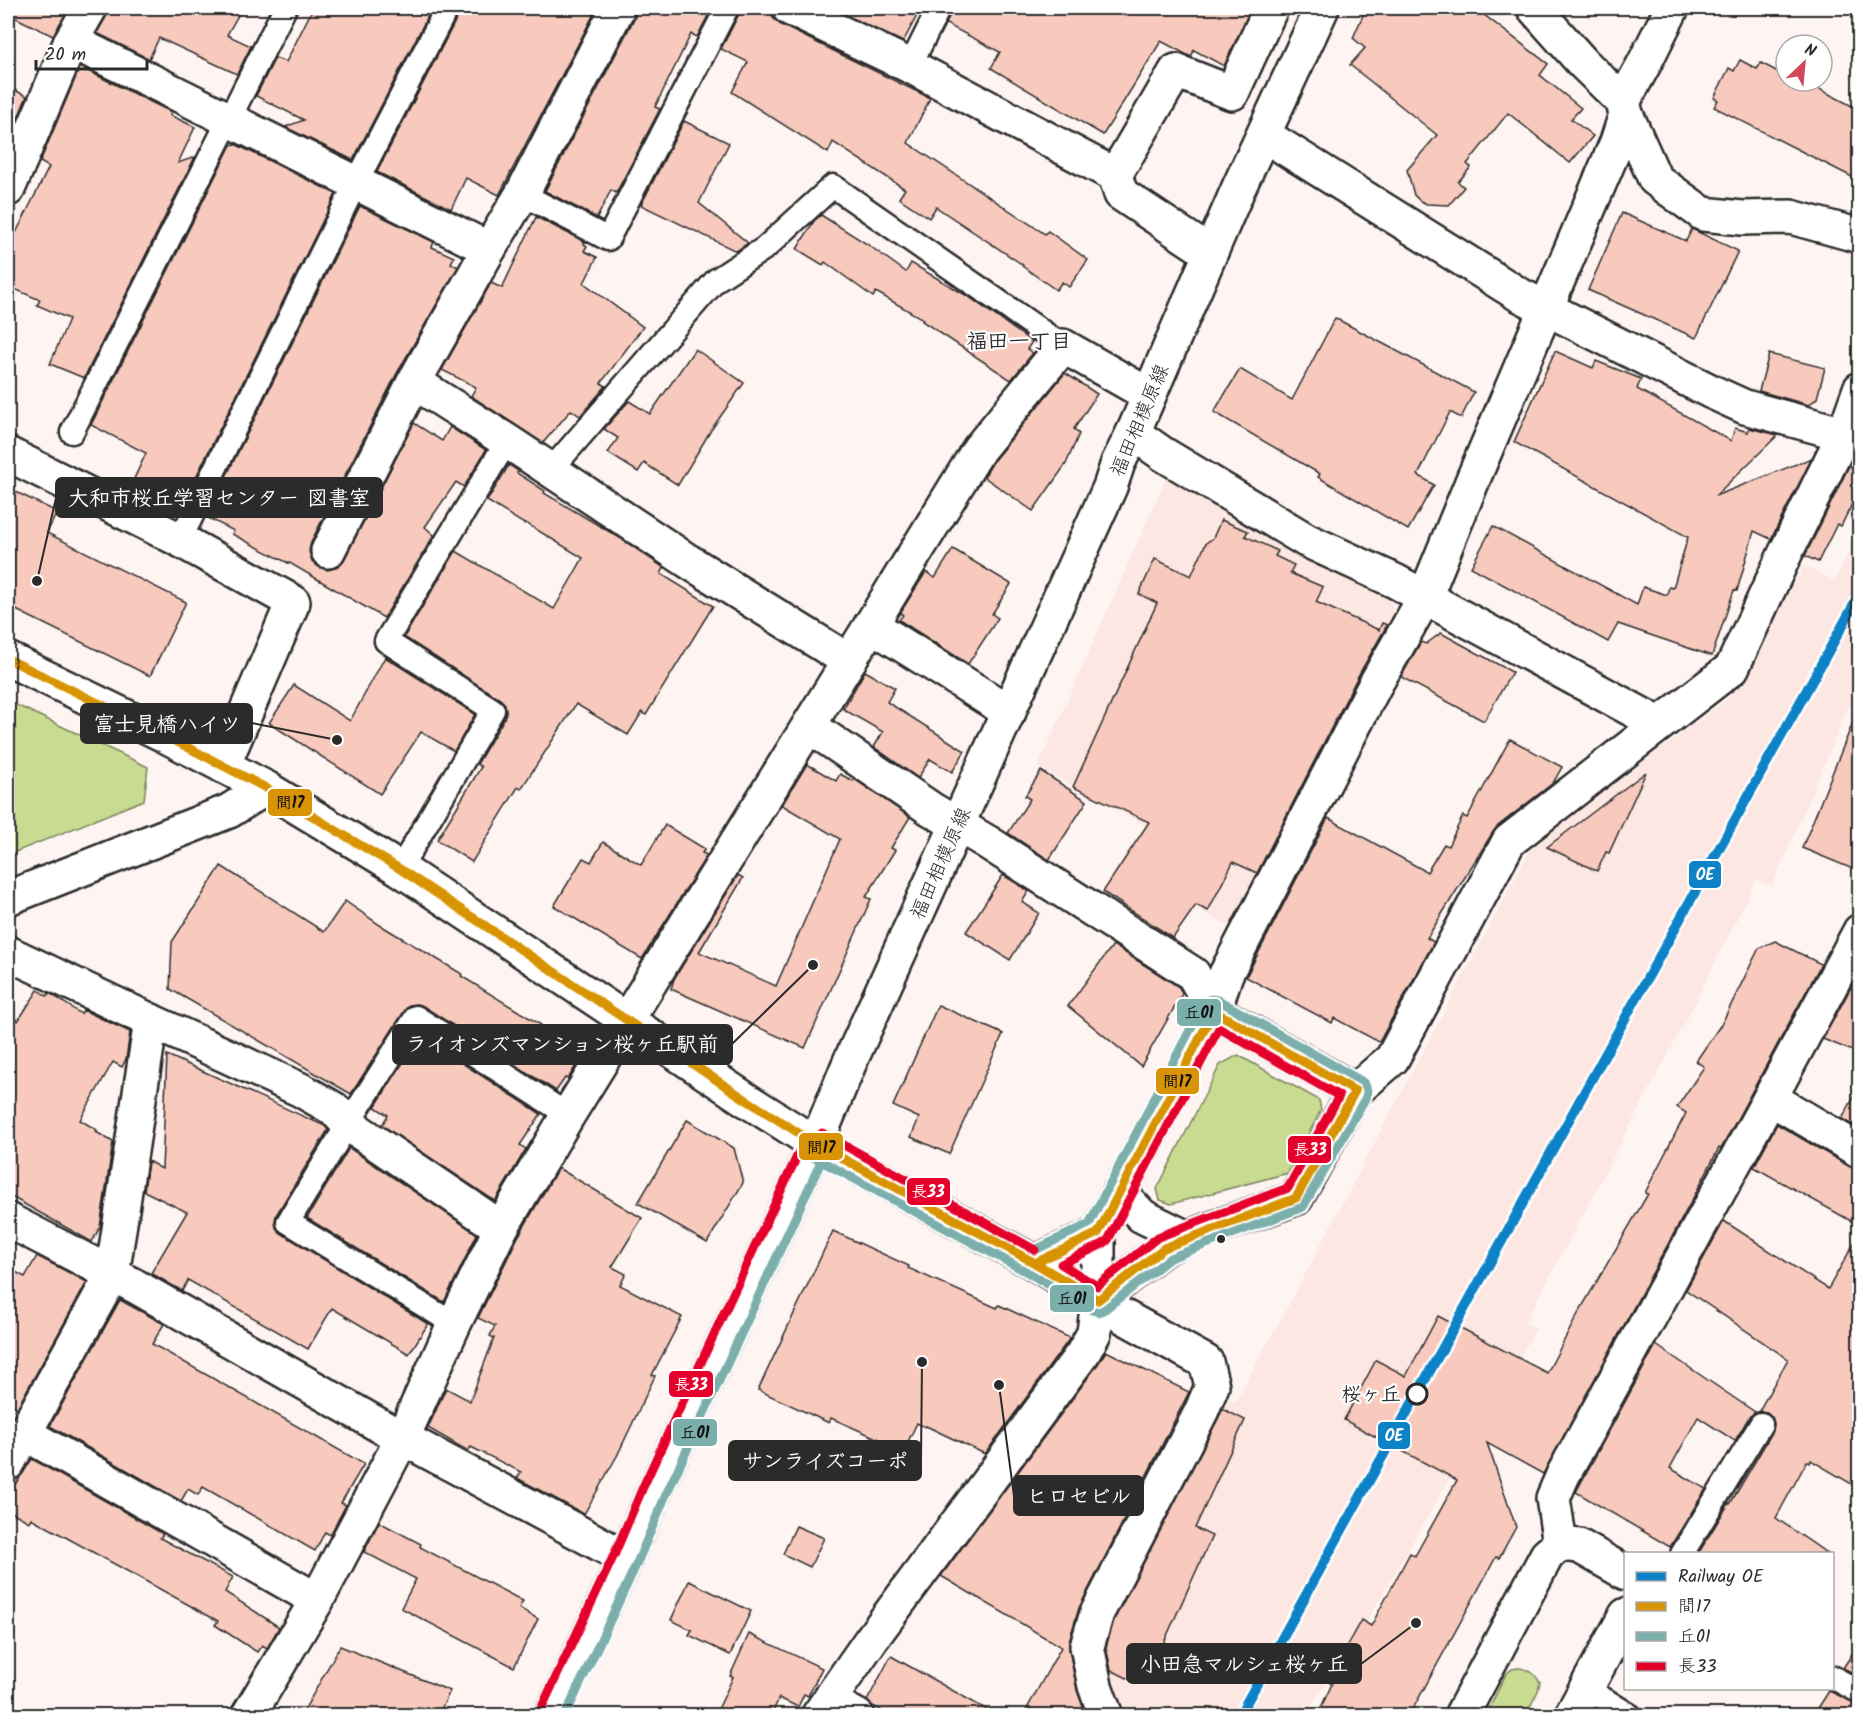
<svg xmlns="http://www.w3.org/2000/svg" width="1867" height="1723" font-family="Kalam,'Klee One',sans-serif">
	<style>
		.built { fill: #fce7e2 }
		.green { fill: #c8db90; stroke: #7a835e; stroke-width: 1.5 }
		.building { fill: #f8cabd; stroke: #2b2b2b; stroke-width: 1.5 }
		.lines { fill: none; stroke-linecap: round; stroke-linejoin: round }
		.service-casing { stroke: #2b2b2b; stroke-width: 27 }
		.minor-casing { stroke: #2b2b2b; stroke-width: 38 }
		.tertiary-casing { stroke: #2b2b2b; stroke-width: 38 }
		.service { stroke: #fff; stroke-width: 22 }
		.minor { stroke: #fff; stroke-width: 33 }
		.tertiary { stroke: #fff; stroke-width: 33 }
		.bus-1-casing { stroke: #fff; stroke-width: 14 }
		.bus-2-casing { stroke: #fff; stroke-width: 14 }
		.bus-3-casing { stroke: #fff; stroke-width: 14 }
		.bus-1 { stroke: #d89406; stroke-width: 9 }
		.bus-2 { stroke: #7bafac; stroke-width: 9 }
		.bus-3 { stroke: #e4002b; stroke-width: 9 }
		.rail-1-casing { stroke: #fff; stroke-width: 15 }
		.rail-1 { stroke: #0d82c7; stroke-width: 10 }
		.bus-dot { fill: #2b2b2b; stroke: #fff; stroke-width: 2 }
		.stop-dot { fill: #fff; stroke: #2b2b2b; stroke-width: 3 }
		.labels { text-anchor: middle; stroke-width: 4.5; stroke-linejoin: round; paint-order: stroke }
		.street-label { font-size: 20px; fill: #2b2b2b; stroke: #fff }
		.stop-label { font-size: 20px; font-weight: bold; fill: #2b2b2b; stroke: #fff; text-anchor: end }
		.neighbourhood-label { font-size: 21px; font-weight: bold; fill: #2b2b2b; stroke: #fff }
		.leader { fill: none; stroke: #2b2b2b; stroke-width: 2 }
		.callout-dot { fill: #2b2b2b; stroke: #fff; stroke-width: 2 }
		.callout { fill: #2b2b2b; stroke: #2b2b2b; stroke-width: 2 }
		.callout-label { font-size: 21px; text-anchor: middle; font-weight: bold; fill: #fff }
		.line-badge { stroke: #fff; stroke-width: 2 }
		.badge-label { font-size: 16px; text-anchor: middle; font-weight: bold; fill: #fff }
		.pale-badge-label { font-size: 16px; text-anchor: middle; font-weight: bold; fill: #111 }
	</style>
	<rect width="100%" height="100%" fill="#fef4f2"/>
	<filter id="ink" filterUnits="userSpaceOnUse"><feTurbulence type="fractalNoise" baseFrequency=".0167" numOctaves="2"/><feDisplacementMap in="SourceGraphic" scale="12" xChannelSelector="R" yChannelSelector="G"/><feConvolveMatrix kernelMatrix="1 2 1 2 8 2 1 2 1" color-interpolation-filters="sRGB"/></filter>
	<g filter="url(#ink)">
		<g class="built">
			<polygon points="1168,474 1288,552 1389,599 1399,617 1230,927 1162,889 1179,844 1038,767"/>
			<polygon points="1859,531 1859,688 1846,713 1772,886 1756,880 1692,1009 1525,1323 1536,1329 1345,1659 1303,1716 1120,1715 1103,1662 1109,1627 1220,1401 1236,1401 1293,1297 1531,848 1731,696 1804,566 1835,581"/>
		</g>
		<g class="green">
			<polygon points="8,701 148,767 144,800 8,855"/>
			<polygon points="1238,1055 1319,1100 1321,1110 1288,1173 1171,1204 1160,1200 1157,1189 1220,1065"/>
			<path d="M1518,1668c12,1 16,5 22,14l-2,9 -12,24h-40l20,-41 6,-5z"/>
		</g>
		<g class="building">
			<polygon points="8,8 69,8 53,36 8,14"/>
			<polygon points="109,8 242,8 227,35 251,46 237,74 159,38 149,59 97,33 106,17"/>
			<polygon points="313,8 432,8 353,160 285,127 304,120 256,96 275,58 286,62"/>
			<polygon points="460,8 597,8 499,195 466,178 451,209 377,172 459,14"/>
			<polygon points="637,8 712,8 697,37 691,34 655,107 660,109 616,193 611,190 597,218 545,191 635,17"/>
			<polygon points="740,8 771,8 773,18 781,25 930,98 908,143 1045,234 1048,231 1088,260 1069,287 1062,282 1056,290 1022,266 1023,265 936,207 929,218 899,198 905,189 833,142 828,153 732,92 748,62 721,49 739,14"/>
			<polygon points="831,8 924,8 922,11 920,10 903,42"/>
			<polygon points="952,8 1251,8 1224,66 1194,50 1191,57 1161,41 1103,135 991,68 1000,52 946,24"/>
			<polygon points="1366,8 1475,8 1548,64 1540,75 1581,108 1571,119 1593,136 1570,163 1508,113 1467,164 1471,167 1458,182 1464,187 1449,205 1427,204 1420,201 1414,195 1407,170 1437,135 1350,65 1365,48 1353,38"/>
			<polygon points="1740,60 1757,69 1761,63 1786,76 1786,81 1804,81 1860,110 1860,181 1714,107 1718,100 1714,98 1729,68 1734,71"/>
			<polygon points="80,67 171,112 170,115 195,127 178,163 195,157 84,378 50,364 69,319 37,305 40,300 8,286 8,249 49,167 40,162"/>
			<polygon points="8,87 27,96 8,142"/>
			<polygon points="684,121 729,143 699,203 748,243 736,251 641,205"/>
			<polygon points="235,144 336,194 182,505 133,481 146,453 91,425 231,145"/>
			<polygon points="360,206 434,242 432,247 454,257 451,263 458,267 397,373 311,542 309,551 312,561 319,567 328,570 338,567 344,560 414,423 442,441 450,427 486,450 464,487 456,482 425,527 434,535 384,618 288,562 288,563 232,534 234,531 206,517"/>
			<polygon points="1622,213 1686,241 1692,229 1738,251 1696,338 1588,290"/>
			<polygon points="821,215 867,244 906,272 911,263 969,297 1032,342 1027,349 1033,353 1011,380 922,321 923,319 876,292 873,297 825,262 823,265 797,249 814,221"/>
			<polygon points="536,217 585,242 584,244 587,246 584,251 597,257 584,283 643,327 601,383 606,386 580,416 571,410 543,443 471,396 476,387 442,370 491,283 502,288"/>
			<polygon points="1335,318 1474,392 1461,418 1450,412 1418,475 1434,485 1408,530 1318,477 1320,474 1214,412 1240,369 1292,400"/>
			<polygon points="695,349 744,383 711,430 678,485 644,463 638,472 608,453 618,438 604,429 629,401 650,414"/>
			<polygon points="1555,351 1593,368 1596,361 1641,379 1637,389 1731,441 1735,428 1748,432 1749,428 1778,435 1715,496 1812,458 1771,539 1754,531 1737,591 1734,590 1712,656 1618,624 1608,642 1471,567 1493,526 1637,605 1643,587 1667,595 1669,587 1673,588 1688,537 1514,442"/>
			<polygon points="1769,354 1825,368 1817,398 1809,405 1759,391"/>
			<polygon points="1065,373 1097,394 1074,429 1079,434 1066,464 1033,511 984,477 994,460"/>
			<polygon points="509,465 518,471 517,473 545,491 544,493 620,538 664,568 661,574 713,606 646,715 642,712 628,735 576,704 521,789 518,787 472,862 437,840 481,767 477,764 505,717 506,711 505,704 500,699 404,637 456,551 554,609 583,558 526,523 524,524 487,501"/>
			<polygon points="1849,466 1860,469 1860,488 1841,526 1837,524 1818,562 1805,556"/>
			<polygon points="8,488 57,512 47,533 186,602 150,676 8,606"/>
			<polygon points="1221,520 1248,531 1245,536 1278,551 1275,556 1294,565 1290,573 1323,587 1316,602 1379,630 1382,623 1387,625 1358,676 1257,873 1233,862 1208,911 1196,905 1173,938 1103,892 1149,822 1073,787 1157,603 1139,594 1155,559 1191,576 1206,543 1213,538"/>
			<polygon points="953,549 1011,584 992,614 998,618 968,664 899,620 903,615 900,613 926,572 935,578"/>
			<polygon points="1441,633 1512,672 1484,721 1401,677 1421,642 1426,644"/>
			<polygon points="385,657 475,714 454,751 421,732 380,794 269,723 294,685 350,721"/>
			<polygon points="865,671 895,688 887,702 965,751 952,772 930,759 918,778 874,747 883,732 843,709"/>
			<polygon points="1858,710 1860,710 1860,872 1802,848"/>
			<polygon points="1510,739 1562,767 1553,783 1498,826 1493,832 1427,938 1434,942 1379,1042 1334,1018 1332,1023 1246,977 1328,818 1427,872 1444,844 1448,846 1463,816 1467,818"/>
			<polygon points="807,764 836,781 840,774 853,781 854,779 910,817 891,848 895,850 866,897 871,899 805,1048 671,989 674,979 738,875 743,878 699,952 776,986 840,839 782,805"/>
			<polygon points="1041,771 1087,801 1049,860 1008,833 1030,799 1025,796"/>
			<polygon points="1646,772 1609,853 1606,852 1597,871 1547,847"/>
			<polygon points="665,825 705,849 702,853 707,855 642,959 554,906 583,858 591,862 603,842 641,865"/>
			<polygon points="221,866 324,932 345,901 380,925 462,974 461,976 541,1025 539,1028 583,1054 568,1079 565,1078 556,1091 423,1006 416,1004 409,1005 405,1010 351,1094 170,989 172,942"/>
			<polygon points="1003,875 1029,891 1022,902 1039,913 1010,960 966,932"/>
			<polygon points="1775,941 1821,964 1721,1149 1719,1148 1692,1200 1543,1474 1487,1443 1516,1527 1499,1558 1496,1557 1409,1716 1317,1716 1332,1684 1327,1681 1361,1620 1371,1626 1410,1553 1415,1556 1457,1480 1344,1420 1376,1360 1406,1376 1438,1316 1547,1373 1579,1312 1648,1194 1645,1193 1656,1171 1686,1113 1677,1107 1704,1067 1696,1061 1722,1023 1759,948"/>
			<polygon points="1113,945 1179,987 1182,994 1141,1066 1068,1006"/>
			<polygon points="1855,980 1860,983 1860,1054 1823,1039"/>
			<polygon points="38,990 47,996 49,993 51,994 81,1014 83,1010 130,1032 126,1059 122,1067 113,1062 80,1120 97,1130 96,1132 113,1142 100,1227 92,1242 8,1195 8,1014 18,1021"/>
			<polygon points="938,1005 1003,1034 949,1154 911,1137 919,1118 893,1106"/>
			<polygon points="420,1036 541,1114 520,1145 526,1149 495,1201 382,1125 388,1115 375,1107"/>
			<polygon points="167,1055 325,1126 328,1130 276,1215 275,1221 276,1228 281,1233 428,1324 409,1354 332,1308 308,1349 188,1280 182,1291 151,1273 187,1212 144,1191 148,1161 162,1169"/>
			<polygon points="1860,1086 1860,1129 1842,1119"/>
			<polygon points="687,1120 734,1148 743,1183 707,1243 638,1203"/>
			<polygon points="1777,1124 1850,1167 1860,1170 1860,1226 1754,1167"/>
			<polygon points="349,1148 477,1234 444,1302 307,1218"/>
			<polygon points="558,1168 642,1218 612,1267 626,1274 620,1285 682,1317 652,1375 655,1376 617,1456 584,1514 517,1478 521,1472 471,1447 468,1451 428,1428 446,1388 470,1401 494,1338 490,1336 495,1326 478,1318 518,1237"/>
			<polygon points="1724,1221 1828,1289 1860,1233 1860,1489 1811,1460 1810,1463 1807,1461 1776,1518 1828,1554 1698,1554 1729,1503 1730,1504 1773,1431 1774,1424 1772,1417 1767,1412 1759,1411 1788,1359 1686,1290"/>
			<polygon points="833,1231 909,1266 908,1268 997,1308 999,1305 1070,1338 985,1454 926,1426 925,1427 917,1423 904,1450 831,1418 829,1423 758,1390"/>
			<polygon points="37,1256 87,1282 17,1408 8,1402 8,1268 25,1277"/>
			<polygon points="120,1300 164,1324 152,1344 364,1464 341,1503 346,1505 330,1535 325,1532 315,1551 203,1487 198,1495 188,1489 181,1501 50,1426"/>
			<polygon points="1656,1345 1755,1412 1749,1417 1735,1441 1698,1417 1670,1468 1706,1489 1670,1547 1576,1492"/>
			<polygon points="1106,1351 1189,1392 1079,1608 1069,1641 1069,1649 1077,1690 1083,1707 1079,1716 1023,1716 1061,1647 941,1576 1098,1364"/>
			<polygon points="1223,1409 1245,1420 1195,1528 1212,1536 1160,1651 1149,1646 1142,1659 1140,1657 1129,1679 1111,1670 1106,1647 1114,1620"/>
			<polygon points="32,1459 163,1534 160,1538 233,1577 225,1592 279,1627 267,1648 262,1645 257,1652 215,1625 218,1621 31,1518 29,1522 8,1510 8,1495"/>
			<polygon points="379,1522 421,1544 420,1547 523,1601 519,1608 538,1619 514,1667 401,1608 416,1579 364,1552"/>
			<polygon points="796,1526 824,1538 810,1567 783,1554"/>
			<polygon points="689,1581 751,1611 730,1655 689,1635 692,1630 671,1620"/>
			<polygon points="749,1634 822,1668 808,1696 804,1694 798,1707 779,1698 771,1716 715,1716 733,1677 730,1676"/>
			<polygon points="1860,1642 1860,1676 1843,1668"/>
			<polygon points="340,1646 450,1691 438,1716 301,1716"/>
			<polygon points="891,1656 998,1716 891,1716 873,1706 867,1701"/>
			<polygon points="1829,1691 1860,1705 1860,1716 1813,1716"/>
		</g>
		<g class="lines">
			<g class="service-casing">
				<g id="service">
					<polyline points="910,66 939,8"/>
					<polyline points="522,194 608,239 727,8"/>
					<polyline points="72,432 285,8"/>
					<polyline points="550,471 716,280 765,248 833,186 1063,346"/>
					<polyline points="180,540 356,183 447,8"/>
					<polyline points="400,869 493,710 386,641 507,441"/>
					<polyline points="454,1324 288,1222 348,1124 416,1017 568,1115"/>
					<polyline points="1682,1554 1761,1424"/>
					<polyline points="1832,1677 1860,1692"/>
					<polyline points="1586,1688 1631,1716"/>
				</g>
			</g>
			<g class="minor-casing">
				<g id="minor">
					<polyline points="789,8 910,66 1115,175 1121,194 1210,253"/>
					<polyline points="1534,8 1583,63 1623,102 1626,114 1655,179 1703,214 1742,218 1791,217 1860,236"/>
					<polyline points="71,41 489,249"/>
					<polyline points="1623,102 1644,64 1672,8"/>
					<polyline points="1264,135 1518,294 1712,392 1745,407 1844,434"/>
					<polyline points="1115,175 1176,71 1232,93 1271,8"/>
					<polyline points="8,189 71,41 90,8"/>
					<polyline points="414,382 507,441 688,561 849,661"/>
					<polyline points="1133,433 1163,454 1306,540 1395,581 1659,724"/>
					<polyline points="8,454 180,540 293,602 223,766"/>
					<polyline points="328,551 414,382 489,249 522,194 618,8"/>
					<polyline points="1009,712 871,625 979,449 1063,346 1149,395"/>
					<polyline points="809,726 931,809 987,842 1193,974 1214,1011"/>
					<polyline points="8,953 151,1021 112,1275 8,1463"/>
					<polyline points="1214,1011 1226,974 1375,685 1425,597 1474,477 1617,142 1626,114"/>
					<polyline points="151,1021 301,1090 334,1109 348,1124 501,1228"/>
					<polyline points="1770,1098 1860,1151"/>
					<polyline points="1119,1192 1142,1216 1187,1238"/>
					<polyline points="8,1220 135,1286 384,1428 626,1558"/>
					<polyline points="1035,1263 1117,1313 1206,1362 1212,1386 1201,1412 1097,1613 1087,1646 1095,1686 1106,1716"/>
					<polyline points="1035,1263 1098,1233"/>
					<polyline points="1098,1300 1164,1248 1187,1238 1296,1198 1355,1091 1392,1059 1509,841 1732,668 1785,554 1844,434 1860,389"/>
					<polyline points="24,1433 317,1600"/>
					<polyline points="1560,1544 1553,1498 1563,1475 1770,1098 1860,931"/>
					<polyline points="829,1701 857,1716"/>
					<polyline points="248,1716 317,1600 403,1437 454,1324 501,1228 568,1115 871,625"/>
					<polyline points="818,1716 870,1641 1083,1353 1094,1333 1098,1300 1098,1233 1214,1011 1355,1091"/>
					<polyline points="1461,1716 1547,1555 1560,1544 1579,1546 1626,1573"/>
					<polyline points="1571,1716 1626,1615"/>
				</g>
			</g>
			<g class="tertiary-casing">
				<g id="tertiary">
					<polyline points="8,659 164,735 266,788 400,869 745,1099 816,1144 1035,1263"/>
					<polyline points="8,898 229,811 266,788"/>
					<polyline points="551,1716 626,1558 654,1492 816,1144 849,1064 1110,487 1118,463 1133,433 1239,187 1322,8"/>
				</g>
			</g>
			<use href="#service" class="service"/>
			<use href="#minor" class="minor"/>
			<use href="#tertiary" class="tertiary"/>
			<g class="bus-1-casing">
				<g id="bus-1">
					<polyline points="8,659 164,735 266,788 400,869 745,1099 816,1144 1035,1263 1098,1300"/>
					<polyline points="1035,1263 1098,1233 1214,1011 1355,1091"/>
					<polyline points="1098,1300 1164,1248 1296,1198 1355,1091"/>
				</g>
			</g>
			<g class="bus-2-casing">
				<g id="bus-2">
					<path d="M810,1155l219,118 63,37 7,2 6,-3 65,-51 133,-51 63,-110c2,-7 1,-12 -5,-16l-141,-80c-7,-3 -13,-2 -17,4l-114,219 -54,26"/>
					<polyline points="565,1716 637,1563 665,1497 827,1149"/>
				</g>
			</g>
			<g class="bus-3-casing">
				<g id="bus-3">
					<polygon points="1219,1028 1339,1096 1288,1188 1158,1237 1097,1286 1061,1264 1103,1244 1108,1240"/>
					<polyline points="822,1133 1035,1250"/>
					<polyline points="540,1711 615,1553 643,1487 805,1139"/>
				</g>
			</g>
			<use href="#bus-1" class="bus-1"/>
			<use href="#bus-2" class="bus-2"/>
			<use href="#bus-3" class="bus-3"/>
			<g class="rail-1-casing">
				<polyline id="rail-1" points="1239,1716 1860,594"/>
			</g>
			<use href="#rail-1" class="rail-1"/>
		</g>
	</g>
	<circle class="bus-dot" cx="1221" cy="1239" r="5"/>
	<circle class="stop-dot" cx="1417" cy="1394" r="10"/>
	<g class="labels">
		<g class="street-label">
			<text transform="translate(1139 420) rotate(-67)" y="7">福田相模原線</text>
			<text transform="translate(940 863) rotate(-66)" y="7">福田相模原線</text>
		</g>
		<g class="stop-label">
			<text x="1401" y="1401">桜ヶ丘</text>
		</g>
		<g class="neighbourhood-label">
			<text x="1019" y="348">福田一丁目</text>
		</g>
	</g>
	<path class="leader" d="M37 581L56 498M337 740L252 723M813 965L732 1044M922 1362L921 1460M999 1385L1014 1496M1416 1623L1361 1664"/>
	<g class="callout-dot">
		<circle cx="37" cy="581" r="6"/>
		<circle cx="337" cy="740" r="6"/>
		<circle cx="813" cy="965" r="6"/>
		<circle cx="922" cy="1362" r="6"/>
		<circle cx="999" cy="1385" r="6"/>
		<circle cx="1416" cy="1623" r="6"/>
	</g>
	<g class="callout">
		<rect x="56" y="478" width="326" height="39" rx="6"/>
		<rect x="81" y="704" width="171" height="39" rx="6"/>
		<rect x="393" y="1025" width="339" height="39" rx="6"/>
		<rect x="729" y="1441" width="192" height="39" rx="6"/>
		<rect x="1014" y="1476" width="129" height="39" rx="6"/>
		<rect x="1127" y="1644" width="234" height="39" rx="6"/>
	</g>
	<g class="callout-label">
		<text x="219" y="505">大和市桜丘学習センター 図書室</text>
		<text x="167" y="731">富士見橋ハイツ</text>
		<text x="562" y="1051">ライオンズマンション桜ヶ丘駅前</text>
		<text x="825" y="1468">サンライズコーポ</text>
		<text x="1079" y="1503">ヒロセビル</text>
		<text x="1244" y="1671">小田急マルシェ桜ヶ丘</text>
	</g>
	<g class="line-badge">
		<rect x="267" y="788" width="46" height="29" rx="6" fill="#d89406"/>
		<rect x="1688" y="860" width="34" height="29" rx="6" fill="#0d82c7"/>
		<rect x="1176" y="998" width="46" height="29" rx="6" fill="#7bafac"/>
		<rect x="1155" y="1067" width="45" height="28" rx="6" fill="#d89406"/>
		<rect x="798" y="1132" width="46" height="29" rx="6" fill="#d89406"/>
		<rect x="1287" y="1135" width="45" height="29" rx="6" fill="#e4002b"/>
		<rect x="906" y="1177" width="45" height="29" rx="6" fill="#e4002b"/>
		<rect x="1049" y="1284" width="46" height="29" rx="6" fill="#7bafac"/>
		<rect x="668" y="1370" width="46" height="28" rx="6" fill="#e4002b"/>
		<rect x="672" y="1418" width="46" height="29" rx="6" fill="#7bafac"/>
		<rect x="1377" y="1421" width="34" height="29" rx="6" fill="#0d82c7"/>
	</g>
	<g class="badge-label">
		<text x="1705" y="880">OE</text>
		<text x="1310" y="1155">長33</text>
		<text x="928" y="1197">長33</text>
		<text x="691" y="1390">長33</text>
		<text x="1394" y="1441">OE</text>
	</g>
	<g class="pale-badge-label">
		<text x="290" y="808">間17</text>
		<text x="1199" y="1018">丘01</text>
		<text x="1177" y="1087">間17</text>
		<text x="821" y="1153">間17</text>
		<text x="1072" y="1304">丘01</text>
		<text x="695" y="1438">丘01</text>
	</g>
	<rect width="1867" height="1723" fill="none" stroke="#fff" stroke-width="30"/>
	<rect x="15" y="15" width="1837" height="1693" fill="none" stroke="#2b2b2b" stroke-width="2" filter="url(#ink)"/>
	<rect x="1624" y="1552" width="210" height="138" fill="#ffffff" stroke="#aaaaaa" stroke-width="1.5"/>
	<rect x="1636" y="1572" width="30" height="9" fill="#0d82c7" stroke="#aaaaaa" stroke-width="1.5"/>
	<text x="1678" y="1582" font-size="18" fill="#2b2b2b">Railway OE</text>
	<rect x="1636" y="1602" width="30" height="9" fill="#d89406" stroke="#aaaaaa" stroke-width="1.5"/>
	<text x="1678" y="1612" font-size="18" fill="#2b2b2b">間17</text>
	<rect x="1636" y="1632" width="30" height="9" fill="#7bafac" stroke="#aaaaaa" stroke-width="1.5"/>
	<text x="1678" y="1642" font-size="18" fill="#2b2b2b">丘01</text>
	<rect x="1636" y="1662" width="30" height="9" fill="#e4002b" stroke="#aaaaaa" stroke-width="1.5"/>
	<text x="1678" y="1672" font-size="18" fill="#2b2b2b">長33</text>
	<g transform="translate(1804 63) rotate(26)"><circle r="28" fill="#ffffff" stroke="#aaaaaa" stroke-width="1.5"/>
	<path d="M0-4.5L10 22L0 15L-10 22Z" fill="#d1495b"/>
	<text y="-9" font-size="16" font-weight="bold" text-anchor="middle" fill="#2b2b2b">N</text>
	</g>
	<path d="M36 60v9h111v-9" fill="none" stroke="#2b2b2b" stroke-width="3"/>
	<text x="45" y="60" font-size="18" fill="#2b2b2b" stroke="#ffffff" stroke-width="4.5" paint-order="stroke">20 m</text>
</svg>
